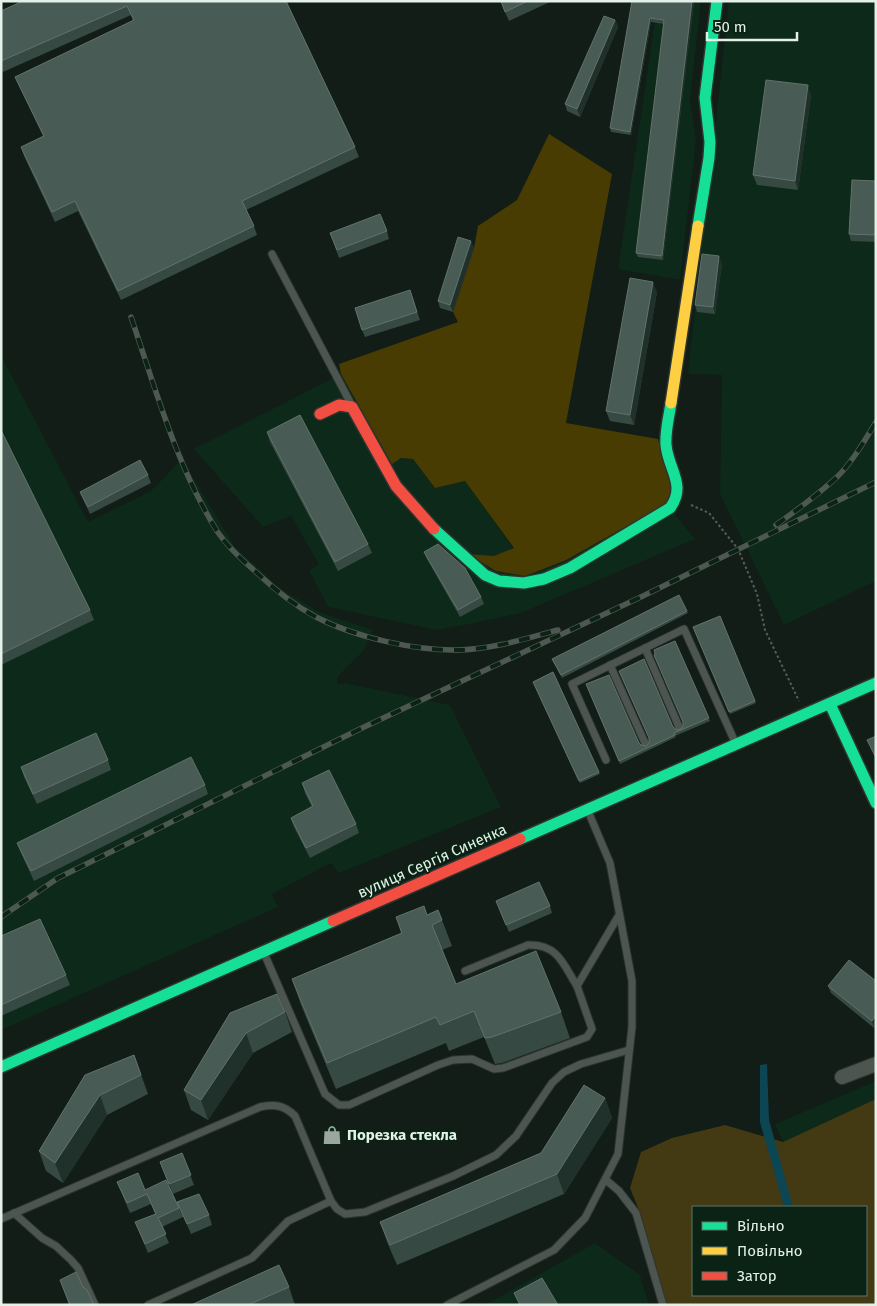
<svg xmlns="http://www.w3.org/2000/svg" width="877" height="1306" font-family="'Fira Sans',sans-serif">
	<style>
		.built { fill: #0d2919 }
		.green { fill: #433a14; fill-rule: evenodd }
		.forest { fill: #493c03 }
		.water { fill: #0d4653 }
		.lines { fill: none; stroke-linecap: round; stroke-linejoin: round }
		.lane-casing { stroke: #2d3530; stroke-width: 9 }
		.street-casing { stroke: #2d3530; stroke-width: 16 }
		.fast-casing { stroke: #2d3530; stroke-width: 14 }
		.slow-casing { stroke: #2d3530; stroke-width: 14 }
		.jam-casing { stroke: #2d3530; stroke-width: 14 }
		.path { stroke: #565e59; stroke-width: 2; stroke-dasharray: 2.5 2.5; stroke-linecap: butt }
		.lane { stroke: #4c554f; stroke-width: 7 }
		.street { stroke: #4c554f; stroke-width: 14 }
		.fast { stroke: #16e098; stroke-width: 11 }
		.slow { stroke: #ffcf43; stroke-width: 11 }
		.jam { stroke: #f24e42; stroke-width: 11 }
		.rail-casing { stroke: #4e5852; stroke-width: 5.5 }
		.rail { stroke: #0b2315; stroke-width: 4; stroke-dasharray: 11; stroke-linecap: butt }
		.wall { fill: #374943 }
		.shaded-wall { fill: #20302a }
		.building { fill: #495b55; stroke: #62726c }
		.labels { text-anchor: middle; stroke-width: 4; stroke-linejoin: round; paint-order: stroke }
		.street-label { font-size: 15px; fill: #e3f1e8; stroke: #0b2315 }
		.poi-label { font-size: 15px; font-weight: bold; fill: #e3f1e8; stroke: #0b2315; text-anchor: start }
	</style>
	<rect width="100%" height="100%" fill="#111d16"/>
	<g class="built">
		<polygon points="658,1 701,1 690,99 696,140 680,280 618,269"/>
		<polygon points="729,1 876,1 876,581 784,625 720,494 722,375 688,374"/>
		<polygon points="1,355 88,522 151,491 182,459 235,547 280,588 319,612 373,630 364,650 338,676 337,684 345,683 450,705 501,807 339,873 331,863 272,894 278,907 1,1030"/>
		<polygon points="341,374 392,463 401,458 413,459 435,488 465,481 514,549 494,556 496,571 666,504 695,539 521,613 470,624 436,630 328,607 309,570 319,565 291,516 263,527 194,449"/>
		<polygon points="876,1081 876,1100 783,1142 775,1124"/>
		<polygon points="595,1243 640,1275 649,1305 485,1305"/>
	</g>
	<path class="green" d="M876,1099v206h-209l-30,-100 -7,-17 11,-36 31,-14 53,-13 58,17zM693,1207h173v88h-173z"/>
	<polygon class="forest" points="549,134 612,174 566,423 658,439 672,489 666,504 566,560 525,576 496,571 468,554 494,556 514,548 465,481 435,488 413,459 401,458 392,464 341,374 339,364 458,322 453,312 474,248 478,226 517,200"/>
	<polygon class="water" points="767,1064 769,1120 793,1207 784,1207 760,1122 760,1065"/>
	<g class="lines">
		<g class="lane-casing">
			<g id="lane">
				<polyline points="272,254 350,402"/>
				<polyline points="645,648 679,727"/>
				<polyline points="610,665 645,743"/>
				<polyline points="606,760 572,684 684,629 735,742"/>
				<polyline points="264,953 325,1094 339,1105 349,1105 438,1065 453,1060 472,1059 494,1069 503,1068 587,1037 592,1029 577,986 619,915"/>
				<path d="M465,971l63,-26c30,-1 35,19 49,41"/>
				<polyline points="606,1180 619,1191 636,1213 663,1305"/>
				<polyline points="14,1213 42,1238 56,1246 71,1260 78,1268 95,1305"/>
				<path d="M1,1219l259,-112c15,-3 24,-2 35,9l36,85"/>
				<polyline points="148,1305 252,1258 288,1221 331,1201 337,1209 345,1214 365,1212 453,1176 496,1155 516,1136 552,1083 564,1072 581,1064 629,1050"/>
				<polyline points="447,1305 554,1250 585,1218 618,1154 632,1027 632,981 610,863 588,811"/>
			</g>
		</g>
		<g class="street-casing">
			<polyline id="street" points="842,1077 876,1064"/>
		</g>
		<g class="fast-casing">
			<g id="fast">
				<polyline points="698,226 709,158 710,142 705,98 717,1"/>
				<path d="M434,529l51,46 14,6 25,2 20,-4 26,-11 100,-60c17,-23 -2,-39 -4,-63 -1,-14 3,-28 5,-42"/>
				<polyline points="830,704 876,803"/>
				<polyline points="520,839 876,683"/>
				<polyline points="1,1067 333,921"/>
			</g>
		</g>
		<g class="slow-casing">
			<polyline id="slow" points="671,403 698,226"/>
		</g>
		<g class="jam-casing">
			<g id="jam">
				<polyline points="320,414 339,405 352,407 396,486 434,529"/>
				<polyline points="333,921 520,839"/>
			</g>
		</g>
		<polyline class="path" points="691,505 709,513 738,549 757,594 765,630 799,701"/>
		<use href="#lane" class="lane"/>
		<use href="#street" class="street"/>
		<use href="#fast" class="fast"/>
		<use href="#slow" class="slow"/>
		<use href="#jam" class="jam"/>
		<g class="rail-casing">
			<g id="rail">
				<path d="M131,317c25,73 45,148 86,214 10,15 25,29 39,41 18,17 38,33 60,45 38,20 100,34 143,33 34,-1 66,-11 99,-20"/>
				<path d="M776,525c21,-15 43,-31 62,-49 15,-15 27,-36 38,-54"/>
				<polyline points="1,917 58,878 362,728 643,596 876,482"/>
			</g>
		</g>
		<use href="#rail" class="rail"/>
	</g>
	<g class="wall">
		<polygon points="23,1 286,1 355,147 359,157 246,210 254,226 257,235 121,300 78,211 55,222 24,156 21,147 43,136 19,86 15,77 133,21 131,15 3,72 1,68 1,11"/>
		<polygon points="500,1 552,1 509,21"/>
		<polygon points="632,1 694,1 663,260 638,257 636,253 664,24 651,22 631,135 611,132 610,128"/>
		<polygon points="615,20 618,27 580,117 567,111 565,104"/>
		<polygon points="811,95 798,190 757,185 753,175"/>
		<polygon points="876,181 876,242 851,241 849,234"/>
		<polygon points="387,231 389,239 339,258 330,233"/>
		<polygon points="474,248 453,312 440,308 438,301"/>
		<polygon points="722,264 715,314 697,312 695,305"/>
		<polygon points="410,290 420,320 365,337 362,330"/>
		<polygon points="657,292 634,425 610,421 606,411"/>
		<polygon points="1,430 90,610 94,620 1,665"/>
		<polygon points="267,432 368,544 372,553 338,571 270,442"/>
		<polygon points="148,475 151,483 90,514 83,499 80,492"/>
		<polygon points="424,552 481,597 484,604 460,617 427,559"/>
		<polygon points="687,611 688,613 562,678 553,661"/>
		<polygon points="720,616 756,703 730,714 693,627"/>
		<polygon points="675,641 710,721 675,736 676,737 620,764 586,684 641,745 646,746 673,727 677,730 681,729 683,726"/>
		<polygon points="553,672 600,774 580,783 533,682"/>
		<polygon points="108,760 111,770 37,804 24,777 21,767"/>
		<polygon points="302,783 356,824 359,833 310,858 294,827 291,818 312,807 305,793"/>
		<polygon points="205,785 208,794 34,881 21,853 17,843"/>
		<polygon points="496,901 550,906 552,913 509,932"/>
		<polygon points="427,915 442,920 452,946 442,950 456,984 561,1012 570,1038 502,1063 495,1064 484,1037 449,1051 446,1043 336,1089 301,1005 292,979 401,933 396,917"/>
		<polygon points="1,936 66,975 70,985 1,1016"/>
		<polygon points="876,981 876,1026 874,1028 831,993 828,986"/>
		<polygon points="285,1012 292,1032 253,1053 208,1120 191,1110 184,1090 230,1013"/>
		<polygon points="134,1055 148,1094 107,1115 63,1183 46,1171 39,1151"/>
		<polygon points="605,1098 612,1118 564,1194 397,1265 387,1242 380,1222 541,1153"/>
		<polygon points="182,1153 194,1185 173,1194 160,1162"/>
		<polygon points="117,1182 145,1190 179,1208 183,1217 162,1227 169,1243 148,1253 135,1222 155,1214 151,1204 130,1213"/>
		<polygon points="177,1202 209,1215 212,1225 191,1234"/>
		<polygon points="60,1280 83,1287 94,1305 69,1305"/>
		<polygon points="289,1287 295,1305 191,1305"/>
	</g>
	<g class="shaded-wall">
		<polygon points="692,1 694,1 663,260 662,256"/>
		<polygon points="650,18 651,22 631,135 630,132"/>
		<polygon points="615,20 618,27 580,117 577,109"/>
		<polygon points="808,85 811,95 798,190 795,181"/>
		<polygon points="471,241 474,248 453,312 450,305"/>
		<polygon points="719,256 722,264 715,314 713,307"/>
		<polygon points="653,282 657,292 634,425 630,415"/>
		<polygon points="876,1015 876,1026 874,1028 872,1021"/>
		<polygon points="246,1033 253,1053 208,1120 201,1100"/>
		<polygon points="100,1095 107,1115 63,1183 55,1163"/>
		<polygon points="605,1098 612,1118 564,1194 557,1174"/>
	</g>
	<g class="building">
		<polygon points="23,1 286,1 355,147 242,201 254,226 118,291 75,201 52,212 21,147 44,136 15,77 134,20 127,6 1,61 1,11"/>
		<polygon points="501,1 528,1 505,12"/>
		<polygon points="632,1 692,1 662,256 636,253 664,20 650,18 630,132 610,128"/>
		<polygon points="604,16 615,20 577,109 565,104"/>
		<polygon points="766,80 808,85 795,181 753,175"/>
		<polygon points="852,180 876,181 876,235 849,234"/>
		<polygon points="380,214 387,231 337,250 330,233"/>
		<polygon points="458,237 471,241 450,305 438,301"/>
		<polygon points="702,254 719,256 713,307 695,305"/>
		<polygon points="630,278 653,282 630,415 606,411"/>
		<polygon points="410,290 417,312 362,330 355,308"/>
		<polygon points="300,415 368,544 335,562 267,432"/>
		<polygon points="1,430 90,610 1,654"/>
		<polygon points="140,460 148,475 88,507 80,492"/>
		<polygon points="438,544 465,568 481,597 458,610 424,552"/>
		<polygon points="679,595 687,611 561,675 552,659"/>
		<polygon points="720,616 755,701 729,712 693,627"/>
		<polygon points="675,641 709,718 674,733 675,735 619,761 586,684 609,675 639,743 641,745 646,746 649,743 649,738 619,671 644,659 673,727 677,730 681,729 683,726 683,722 654,655 655,654 654,650"/>
		<polygon points="553,672 599,772 579,781 533,682"/>
		<polygon points="96,733 108,760 33,794 21,767"/>
		<polygon points="876,736 876,758 867,740"/>
		<polygon points="191,757 205,785 31,871 17,843"/>
		<polygon points="329,770 356,824 306,848 291,818 313,806 302,783"/>
		<polygon points="539,882 550,906 506,925 496,901"/>
		<polygon points="424,906 427,915 438,910 442,920 432,925 456,984 536,951 561,1012 492,1037 485,1038 474,1011 440,1025 436,1017 327,1063 292,979 402,933 396,917"/>
		<polygon points="40,919 66,975 1,1005 1,936"/>
		<polygon points="849,960 876,981 876,1015 872,1021 828,986"/>
		<polygon points="277,994 285,1012 246,1033 201,1100 184,1090 230,1013"/>
		<polygon points="134,1055 141,1075 100,1095 55,1163 39,1151 85,1075"/>
		<polygon points="584,1085 605,1098 557,1174 390,1245 380,1222 541,1153"/>
		<polygon points="182,1153 191,1175 169,1184 160,1162"/>
		<polygon points="138,1173 145,1190 166,1180 179,1208 158,1218 166,1234 145,1244 135,1222 156,1214 147,1194 127,1203 117,1182"/>
		<polygon points="199,1194 209,1215 187,1224 177,1202"/>
		<polygon points="279,1265 289,1287 248,1305 191,1305"/>
		<polygon points="76,1272 83,1287 87,1290 94,1305 70,1305 60,1280"/>
		<polygon points="542,1278 558,1305 520,1305 514,1293"/>
	</g>
	<defs>
		<g id="shop-bare" transform="scale(1.5)"><path d="M-5-2.5h2.3a2.7 3.5 0 0 1 5.4 0H5L5.5 6h-11ZM-1.5-2.5h3a1.5 2.3 0 0 0-3 0Z" fill="#9aa79e" stroke="#0b2315" stroke-width="2.5" paint-order="stroke"/></g>
	</defs>
	<g fill-rule="evenodd">
		<use href="#shop-bare" x="332" y="1135"/>
	</g>
	<g class="labels">
		<g class="street-label">
			<text transform="translate(432 861) rotate(-24)" y="5">вулиця Сергія Синенка</text>
		</g>
		<g class="poi-label">
			<text x="347" y="1140">Порезка стекла</text>
		</g>
	</g>
	<rect width="877" height="1306" fill="none" stroke="#e3f1e8" stroke-width="5"/>
	<rect x="692" y="1206" width="175" height="90" fill="#0b2315" stroke="#617569"/>
	<rect x="702" y="1222" width="25" height="8" fill="#16e098" stroke="#617569"/>
	<text x="737" y="1231" font-size="15" fill="#e3f1e8">Вільно</text>
	<rect x="702" y="1247" width="25" height="8" fill="#ffcf43" stroke="#617569"/>
	<text x="737" y="1256" font-size="15" fill="#e3f1e8">Повільно</text>
	<rect x="702" y="1272" width="25" height="8" fill="#f24e42" stroke="#617569"/>
	<text x="737" y="1281" font-size="15" fill="#e3f1e8">Затор</text>
	<path d="M707 32v8h90v-8" fill="none" stroke="#e3f1e8" stroke-width="2.5"/>
	<text x="714" y="32" font-size="15" fill="#e3f1e8" stroke="#0b2315" stroke-width="4" paint-order="stroke">50 m</text>
</svg>
